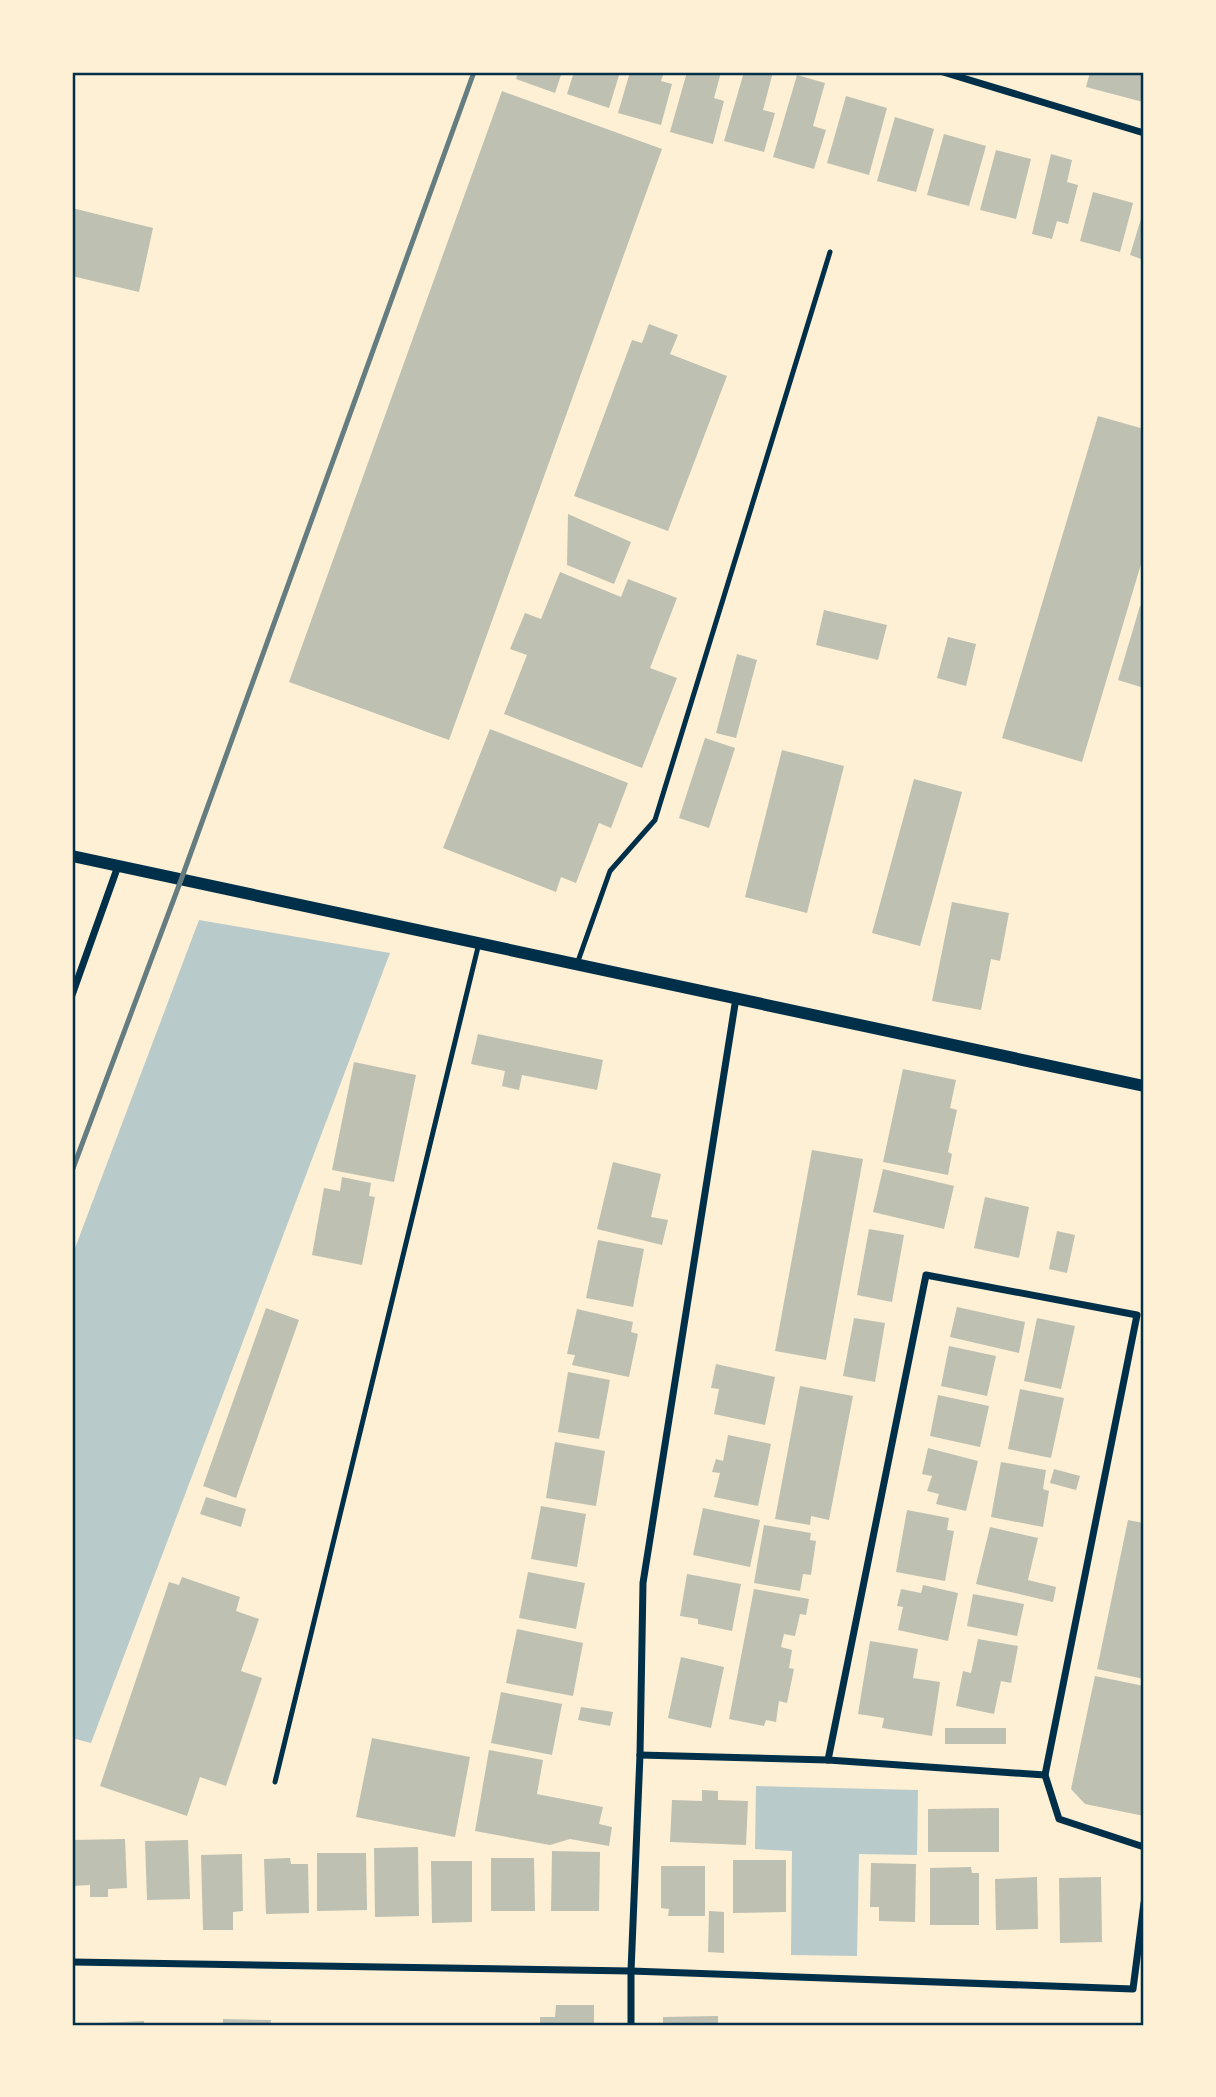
<svg xmlns="http://www.w3.org/2000/svg" width="1216" height="2097" font-family="Quicksand,sans-serif">
	<style>
		.green { fill: #b9caca }
		.building { fill: #bec0b2 }
		.lines { fill: none; stroke-linecap: round; stroke-linejoin: round }
		.service { stroke: #003049; stroke-width: 5 }
		.minor { stroke: #003049; stroke-width: 7 }
		.tertiary { stroke: #003049; stroke-width: 12 }
		.rail { stroke: #657d81; stroke-width: 5 }
		.neatline { fill: none; stroke: #003049; stroke-width: 2.5 }
	</style>
	<rect width="100%" height="100%" fill="#fdf0d5"/>
	<g class="green">
		<polygon points="199,920 390,953 91,1743 72,1738 72,1256"/>
		<polygon points="756,1786 918,1790 917,1855 859,1854 857,1956 791,1955 792,1851 755,1849"/>
	</g>
	<g class="building">
		<polygon points="518,72 562,72 555,93 516,79"/>
		<polygon points="574,72 620,72 609,108 567,94"/>
		<polygon points="630,72 664,72 661,81 672,84 661,125 618,113"/>
		<polygon points="687,72 721,72 714,98 724,101 713,144 670,132"/>
		<polygon points="744,72 773,72 763,110 775,113 764,152 724,141"/>
		<polygon points="1090,72 1144,72 1143,102 1086,87"/>
		<polygon points="797,75 825,83 813,126 826,130 814,169 773,157"/>
		<polygon points="502,91 662,149 449,740 289,682"/>
		<polygon points="846,96 887,108 869,175 827,163"/>
		<polygon points="895,117 934,129 916,192 877,181"/>
		<polygon points="944,134 986,146 969,206 927,195"/>
		<polygon points="996,150 1031,159 1016,219 980,210"/>
		<polygon points="1051,154 1072,160 1067,182 1078,185 1068,224 1057,221 1052,239 1032,234"/>
		<polygon points="1093,192 1133,203 1120,252 1080,241"/>
		<polygon points="72,208 153,228 139,292 72,276"/>
		<polygon points="1144,209 1144,260 1130,255"/>
		<polygon points="649,324 678,335 670,354 727,376 668,531 574,496 632,340 642,343"/>
		<polygon points="1098,416 1144,429 1144,554 1082,762 1002,738"/>
		<polygon points="568,514 631,542 614,584 567,565"/>
		<polygon points="560,572 621,597 628,579 677,598 650,668 677,678 642,768 504,714 527,655 510,649 525,613 541,619"/>
		<polygon points="1140,606 1144,607 1144,688 1118,680"/>
		<polygon points="824,610 887,625 878,660 816,645"/>
		<polygon points="948,637 976,644 966,686 937,678"/>
		<polygon points="737,654 757,660 736,738 716,733"/>
		<polygon points="490,729 628,783 611,828 599,823 576,883 561,877 556,892 443,848"/>
		<polygon points="705,738 735,748 709,828 679,818"/>
		<polygon points="782,750 844,766 807,913 745,897"/>
		<polygon points="914,779 962,792 920,946 872,933"/>
		<polygon points="952,902 1009,913 1000,961 991,959 981,1010 932,1001"/>
		<polygon points="478,1034 603,1060 597,1090 522,1075 519,1090 502,1086 505,1071 471,1064"/>
		<polygon points="354,1062 416,1075 394,1182 332,1170"/>
		<polygon points="903,1069 956,1080 950,1108 957,1110 948,1152 952,1154 948,1175 883,1162"/>
		<polygon points="812,1150 863,1159 826,1360 775,1351"/>
		<polygon points="613,1162 661,1174 651,1217 668,1220 662,1245 597,1229"/>
		<polygon points="883,1169 954,1186 944,1229 873,1212"/>
		<polygon points="342,1177 371,1183 369,1196 375,1197 362,1265 312,1255 324,1188 340,1191"/>
		<polygon points="985,1197 1029,1207 1019,1258 974,1248"/>
		<polygon points="869,1229 904,1235 892,1302 857,1295"/>
		<polygon points="1057,1231 1075,1235 1067,1273 1049,1269"/>
		<polygon points="598,1240 644,1249 633,1307 586,1298"/>
		<polygon points="957,1307 1025,1322 1019,1353 950,1337"/>
		<polygon points="266,1308 299,1320 236,1498 203,1486"/>
		<polygon points="577,1309 633,1322 631,1332 638,1334 629,1377 572,1365 575,1355 567,1354"/>
		<polygon points="854,1318 885,1323 875,1382 843,1376"/>
		<polygon points="1037,1318 1075,1326 1061,1389 1024,1381"/>
		<polygon points="949,1346 996,1356 987,1396 941,1386"/>
		<polygon points="716,1364 775,1377 765,1425 714,1414 719,1389 711,1388"/>
		<polygon points="568,1372 610,1380 599,1439 558,1432"/>
		<polygon points="800,1386 853,1396 829,1520 811,1516 810,1525 775,1519"/>
		<polygon points="1020,1389 1064,1398 1051,1458 1008,1449"/>
		<polygon points="938,1395 989,1406 980,1447 930,1436"/>
		<polygon points="728,1435 771,1444 758,1506 714,1497 720,1473 712,1472 716,1459 723,1461"/>
		<polygon points="555,1442 605,1451 596,1506 546,1498"/>
		<polygon points="928,1448 978,1461 966,1511 936,1504 939,1494 927,1491 932,1476 922,1474"/>
		<polygon points="1001,1462 1046,1470 1043,1489 1049,1491 1043,1527 991,1517"/>
		<polygon points="1054,1469 1080,1476 1076,1490 1050,1483"/>
		<polygon points="206,1497 246,1509 241,1527 200,1514"/>
		<polygon points="541,1506 586,1514 577,1567 531,1559"/>
		<polygon points="703,1508 760,1520 750,1567 693,1555"/>
		<polygon points="907,1510 949,1518 947,1530 954,1531 945,1581 896,1572"/>
		<polygon points="1128,1520 1144,1523 1144,1679 1097,1669"/>
		<polygon points="764,1525 811,1533 810,1540 816,1541 811,1575 803,1574 800,1591 754,1583"/>
		<polygon points="990,1527 1038,1538 1028,1580 1056,1587 1053,1602 976,1584"/>
		<polygon points="528,1572 585,1583 576,1629 519,1618"/>
		<polygon points="687,1574 741,1584 732,1631 698,1624 698,1619 680,1616"/>
		<polygon points="182,1577 240,1597 236,1611 259,1619 241,1671 262,1678 226,1786 200,1777 187,1816 100,1786 169,1582 179,1585"/>
		<polygon points="923,1585 958,1593 948,1641 898,1630 903,1607 897,1606 901,1589 921,1593"/>
		<polygon points="754,1589 809,1599 806,1615 800,1614 795,1636 784,1634 781,1647 792,1650 789,1668 794,1669 787,1703 779,1701 776,1722 766,1720 764,1726 729,1719"/>
		<polygon points="973,1594 1024,1604 1017,1636 967,1626"/>
		<polygon points="517,1629 583,1643 573,1696 506,1683"/>
		<polygon points="978,1639 1018,1646 1011,1683 1001,1681 994,1714 956,1706 963,1671 971,1673"/>
		<polygon points="870,1641 918,1649 913,1678 940,1682 932,1736 882,1728 884,1718 858,1714"/>
		<polygon points="681,1657 724,1667 711,1728 668,1718"/>
		<polygon points="1095,1676 1144,1686 1144,1816 1085,1804 1071,1789"/>
		<polygon points="501,1692 562,1704 552,1755 491,1743"/>
		<polygon points="581,1707 613,1712 610,1726 578,1720"/>
		<rect x="945" y="1728" width="61" height="16"/>
		<polygon points="372,1738 470,1757 455,1837 356,1817"/>
		<polygon points="489,1750 543,1760 537,1794 603,1807 599,1824 612,1827 609,1846 570,1839 550,1845 475,1831"/>
		<polygon points="702,1790 718,1791 718,1800 748,1801 746,1845 670,1842 672,1800 702,1801"/>
		<polygon points="999,1808 999,1852 928,1852 928,1809"/>
		<polygon points="125,1839 127,1888 108,1889 108,1897 90,1897 90,1885 72,1886 72,1840"/>
		<polygon points="188,1840 190,1899 147,1900 145,1841"/>
		<polygon points="418,1847 419,1916 375,1917 374,1848"/>
		<polygon points="552,1851 600,1852 599,1911 551,1911"/>
		<polygon points="317,1853 366,1853 367,1910 317,1911"/>
		<polygon points="242,1854 243,1911 233,1912 233,1930 203,1930 201,1855"/>
		<polygon points="290,1858 291,1864 308,1864 309,1913 266,1914 264,1859"/>
		<polygon points="491,1858 534,1858 535,1911 491,1911"/>
		<polygon points="733,1860 786,1860 786,1912 733,1913"/>
		<polygon points="431,1861 472,1861 472,1922 432,1923"/>
		<polygon points="871,1863 916,1864 915,1922 879,1921 879,1907 870,1907"/>
		<polygon points="661,1866 705,1866 705,1916 668,1916 669,1909 661,1908"/>
		<polygon points="971,1867 972,1873 979,1873 979,1925 930,1925 930,1868"/>
		<polygon points="1037,1877 1038,1929 996,1930 995,1879"/>
		<polygon points="1101,1877 1102,1942 1060,1943 1059,1878"/>
		<polygon points="709,1911 724,1912 724,1953 708,1952"/>
		<polygon points="556,2005 594,2005 594,2025 540,2025 540,2017 555,2017"/>
		<polygon points="718,2016 718,2025 663,2025 663,2017"/>
		<polygon points="223,2019 271,2020 271,2025 223,2025"/>
		<polygon points="144,2021 144,2025 98,2025 98,2023"/>
	</g>
	<g class="lines">
		<g class="service">
			<polyline points="577,964 610,871 655,820 830,252"/>
			<polyline points="275,1782 479,943"/>
		</g>
		<g class="minor">
			<polyline points="943,72 1144,133"/>
			<polyline points="72,995 118,866"/>
			<polyline points="640,1755 828,1760 1045,1775"/>
			<polyline points="828,1760 926,1275 1137,1315 1045,1775 1059,1819 1144,1847"/>
			<polyline points="72,1962 631,1971 1133,1989 1144,1903"/>
			<polyline points="631,2025 631,1971 640,1755 643,1583 736,998"/>
		</g>
		<polyline class="tertiary" points="72,856 1144,1086"/>
		<polyline class="rail" points="72,1171 181,880 474,72"/>
	</g>
	<rect width="1216" height="2097" fill="none" stroke="#fdf0d5" stroke-width="147"/>
	<rect x="74" y="74" width="1068" height="1950" class="neatline"/>
</svg>
